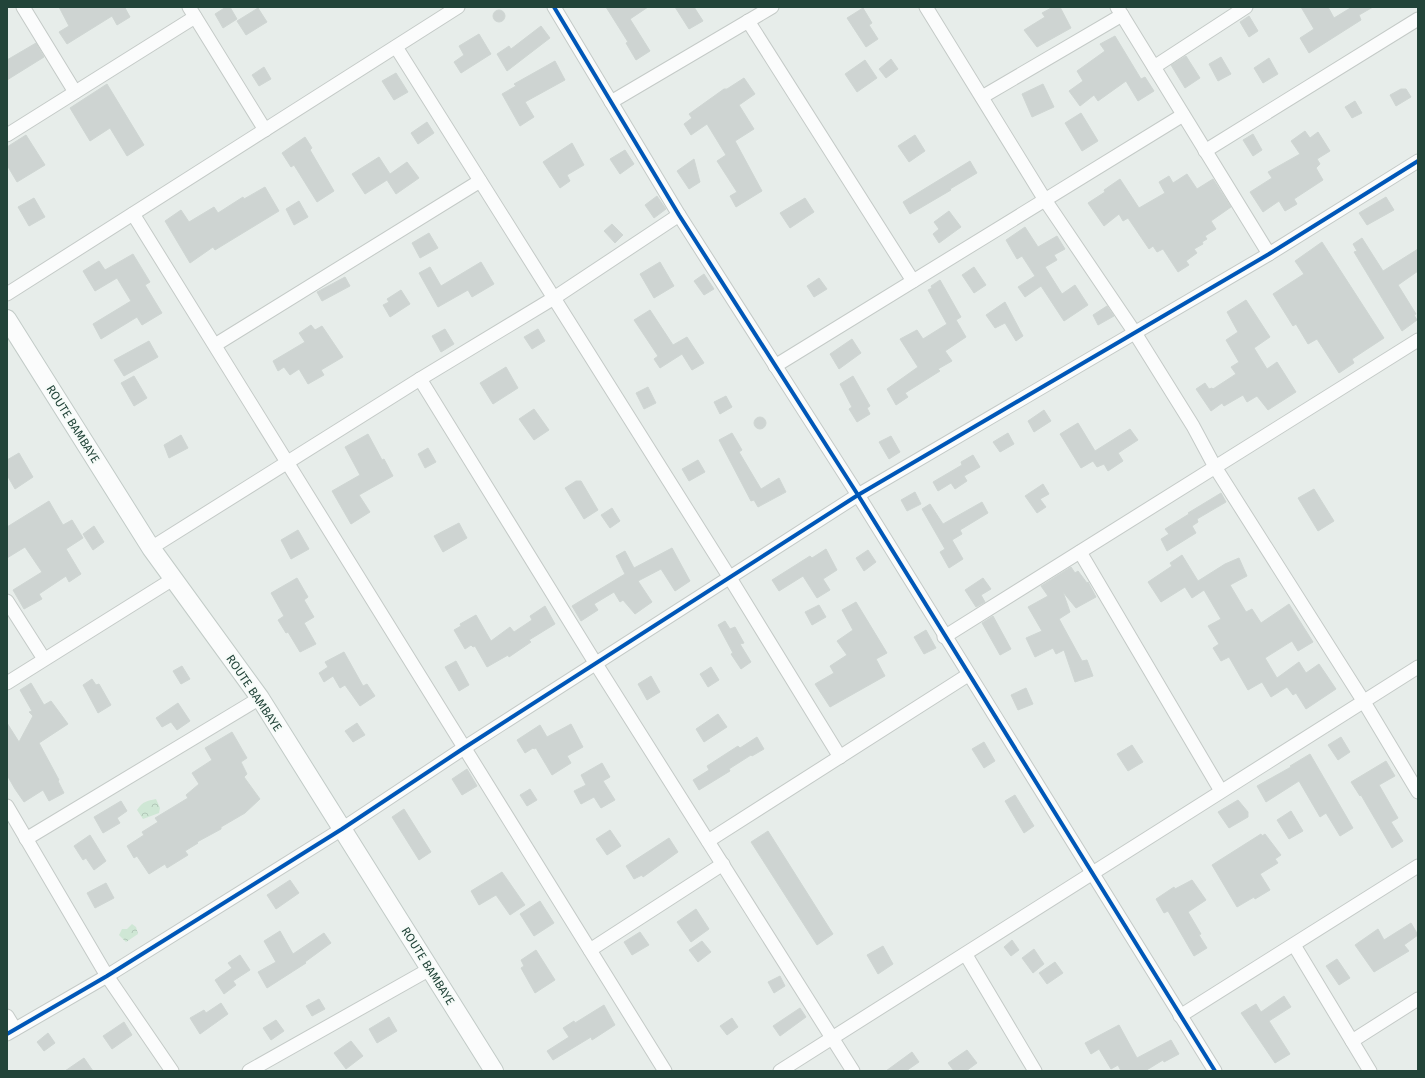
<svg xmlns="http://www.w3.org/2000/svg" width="1425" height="1078" font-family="'Fira Sans',sans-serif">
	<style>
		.forest { fill: url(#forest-crowns) }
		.building { fill: #ced4d2; stroke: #cfd6d3 }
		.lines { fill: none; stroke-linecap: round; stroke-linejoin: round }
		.street-casing { stroke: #c4cac7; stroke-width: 15 }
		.secondary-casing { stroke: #c2cbc7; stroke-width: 20 }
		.street { stroke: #fbfcfc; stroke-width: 13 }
		.secondary { stroke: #fbfcfc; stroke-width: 18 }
		.cycleway-casing { stroke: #f6fbf8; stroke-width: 6 }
		.cycleway { stroke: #0057b8; stroke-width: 4 }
		.labels { text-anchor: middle; stroke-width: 4; stroke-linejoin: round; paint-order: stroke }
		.street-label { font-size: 12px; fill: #224439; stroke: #f6fbf8 }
	</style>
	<defs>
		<pattern id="forest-crowns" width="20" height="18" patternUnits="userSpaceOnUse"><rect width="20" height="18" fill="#cfe7d5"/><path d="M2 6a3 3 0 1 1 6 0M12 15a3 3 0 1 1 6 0" fill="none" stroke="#b1c7b8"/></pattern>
	</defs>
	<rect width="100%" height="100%" fill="#e7edea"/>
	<g class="forest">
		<path d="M156,799l4,9 -1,5 -16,6 -6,-9c6,-9 10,-9 19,-11z"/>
		<polygon points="132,924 136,927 138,934 126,942 119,935 122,929 127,929"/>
	</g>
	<g class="building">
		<polygon points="59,7 127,7 125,8 130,17 117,25 112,16 67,44 59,32 69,26"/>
		<polygon points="226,7 230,7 237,19 223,28 215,14"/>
		<polygon points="606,7 648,7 630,19 650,51 636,60 626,43 628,42"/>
		<polygon points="675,7 694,7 703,21 689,29"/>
		<polygon points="1053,7 1060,7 1071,28 1037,47 1024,30 1045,17 1042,13"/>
		<polygon points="1301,7 1328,7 1334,18 1352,7 1373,7 1359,15 1361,20 1309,53 1300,38 1314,29"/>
		<polygon points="258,8 267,22 246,35 237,21"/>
		<polygon points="863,8 872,23 869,25 878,39 866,47 847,18"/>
		<circle cx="499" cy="16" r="6"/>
		<polygon points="1249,16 1258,31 1249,37 1240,22"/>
		<polygon points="541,26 550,38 507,71 497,54 509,46 511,49"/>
		<polygon points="479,34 491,54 461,73 454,62 464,55 459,46"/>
		<polygon points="1115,36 1141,79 1145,77 1154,91 1138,101 1126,81 1098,101 1094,95 1080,106 1069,91 1083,81 1077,71 1105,51 1100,44"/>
		<polygon points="36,43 44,57 7,80 7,60"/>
		<polygon points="1186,56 1200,78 1185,88 1171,65"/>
		<polygon points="1221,57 1231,74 1218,81 1209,64"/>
		<polygon points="1269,58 1278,74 1263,83 1254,68"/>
		<polygon points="891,59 898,69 886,78 879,69"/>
		<polygon points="865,60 877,78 857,92 845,74"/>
		<polygon points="555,61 565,80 525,102 534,117 520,126 502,94 516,86 514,84"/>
		<polygon points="264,67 271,79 259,86 252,75"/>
		<polygon points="396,73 408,92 394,100 382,81"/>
		<polygon points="744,78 755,94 739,105 754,129 735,141 762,191 736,207 730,196 737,192 717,161 726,155 707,124 691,135 684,124 692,118 689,114 724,89 727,89"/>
		<polygon points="107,84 144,145 127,156 110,128 90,141 70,108"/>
		<polygon points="1043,84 1054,107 1032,117 1022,94"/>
		<polygon points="1401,89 1406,89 1411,97 1396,106 1390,95"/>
		<polygon points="1355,101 1362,113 1352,118 1345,107"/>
		<polygon points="1081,113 1098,141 1082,151 1065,123"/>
		<polygon points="427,122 434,133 418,144 411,133"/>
		<polygon points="1305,131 1310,138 1318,132 1330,151 1317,159 1320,164 1316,168 1323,180 1294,199 1297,204 1285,211 1279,201 1263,212 1250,192 1272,178 1268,172 1300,154 1291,141"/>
		<polygon points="1253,134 1262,150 1253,156 1243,140"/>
		<polygon points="26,135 45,165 17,182 7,165 7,147"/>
		<polygon points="915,135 925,151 909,162 898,146"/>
		<polygon points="305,137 312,148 310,150 334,191 317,202 294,165 291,167 282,153"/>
		<polygon points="572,143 584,165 567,175 570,181 560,188 543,162"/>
		<polygon points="625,150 634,164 620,174 610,159"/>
		<polygon points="379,157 390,174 407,162 419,178 396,194 387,180 365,194 352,174"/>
		<polygon points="694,159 700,182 689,189 677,171"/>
		<polygon points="970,161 977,173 950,189 951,190 910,214 903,202"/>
		<polygon points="1187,174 1197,189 1213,179 1231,207 1211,221 1216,229 1205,236 1207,239 1202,242 1203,244 1194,249 1197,253 1186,261 1189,265 1178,272 1163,249 1157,252 1153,246 1149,249 1128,218 1123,221 1119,214 1104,226 1088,203 1105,192 1104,190 1120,179 1139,208 1165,193 1159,182 1169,176 1173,183"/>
		<polygon points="265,187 279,211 215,250 213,247 190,263 165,221 181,210 189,222 214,207 218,213 243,197 244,199"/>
		<polygon points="657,196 666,209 654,218 645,205"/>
		<polygon points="1386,197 1394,210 1367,225 1359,213"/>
		<polygon points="34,198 45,217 29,226 18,207"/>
		<polygon points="805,198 814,212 790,228 780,213"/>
		<polygon points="299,201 308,217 294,225 286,209"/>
		<polygon points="949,211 961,227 939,243 933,234 939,229 934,222"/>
		<polygon points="612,224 623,235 615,243 604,231"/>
		<polygon points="1025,227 1038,247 1057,236 1065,249 1054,255 1057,260 1045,267 1062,294 1075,285 1088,305 1064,321 1041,286 1025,297 1018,287 1035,276 1022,256 1017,259 1006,240"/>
		<polygon points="429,233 438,248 420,258 412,243"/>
		<polygon points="1362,238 1383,271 1418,249 1418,271 1398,285 1416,314 1414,315 1417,320 1402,331 1354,252 1357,251 1353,244"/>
		<polygon points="1322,242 1384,338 1352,359 1354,363 1339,373 1317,339 1308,344 1296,324 1293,326 1273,294 1304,274 1295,261"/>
		<polygon points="133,254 150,282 145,285 162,313 142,325 137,317 101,339 93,324 131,301 117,278 95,291 83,271 99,261 105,270"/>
		<polygon points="481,262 494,284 472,297 468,290 438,307 419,273 430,267 441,286"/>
		<polygon points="660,262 674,286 654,298 640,274"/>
		<polygon points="974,267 986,285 974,293 962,275"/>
		<polygon points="704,274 714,289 704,295 694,281"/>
		<polygon points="345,277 350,286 322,301 317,292"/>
		<polygon points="819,278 827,289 814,297 807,286"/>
		<polygon points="940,280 961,317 956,320 966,337 945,351 952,361 938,369 940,371 905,393 908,397 896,405 887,389 918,367 900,339 917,330 923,339 947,324 928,290 932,288 931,286"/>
		<polygon points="401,290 410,304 390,317 383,305 389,302 387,299"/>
		<polygon points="1246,300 1270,337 1254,348 1267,369 1277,362 1296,392 1268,410 1257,396 1247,402 1243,395 1224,406 1222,403 1211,411 1196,389 1205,383 1209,389 1212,388 1213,389 1236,374 1231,367 1239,362 1226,340 1238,332 1227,312"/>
		<polygon points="1005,302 1023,336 1016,341 1005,323 995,328 986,315"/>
		<polygon points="1107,306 1114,316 1098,325 1093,315"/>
		<polygon points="650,310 673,345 687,337 704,363 692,370 682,354 660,368 654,359 658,356 634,320"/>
		<polygon points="311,325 315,330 322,326 343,357 321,370 324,375 308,384 299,369 290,375 284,367 278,371 273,361 305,342 299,333"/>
		<polygon points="445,329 454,344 441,352 432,336"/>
		<polygon points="538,329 545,341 532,349 524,337"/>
		<polygon points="852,339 861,353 839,369 830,354"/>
		<polygon points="149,341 158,357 124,376 114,360"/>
		<polygon points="506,367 518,388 493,404 480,383"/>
		<polygon points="134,376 147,398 134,406 121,383"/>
		<polygon points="853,376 870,406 867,408 870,414 857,422 849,409 852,407 840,384"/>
		<polygon points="648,387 656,403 644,409 636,393"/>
		<polygon points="726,396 732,407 720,414 714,402"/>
		<polygon points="534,409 549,430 534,440 519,419"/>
		<polygon points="1044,410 1051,421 1034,432 1028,421"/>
		<circle cx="760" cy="423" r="6"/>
		<polygon points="1078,423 1095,451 1130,429 1138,440 1118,453 1123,461 1108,471 1104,464 1097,467 1093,461 1081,468 1060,434"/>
		<polygon points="732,433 742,450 739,452 761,489 779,478 786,492 758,507 754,500 751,501 719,440"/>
		<polygon points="1008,433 1014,444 1000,452 993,442"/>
		<polygon points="368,434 382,460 384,459 393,476 359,495 370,512 351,524 332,491 360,475 345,447"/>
		<polygon points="181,435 188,448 169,458 164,445"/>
		<polygon points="891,436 900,452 889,459 879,442"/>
		<polygon points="428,448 436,462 425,468 418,454"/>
		<polygon points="19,453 33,477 15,489 7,475 7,460"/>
		<polygon points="973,455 980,467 964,476 967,481 955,489 951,483 938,491 933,482 962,465 961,462"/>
		<polygon points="698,460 705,472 689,481 682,469"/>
		<polygon points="576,481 581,481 598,510 584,519 565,488"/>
		<polygon points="1043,484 1049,494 1040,499 1046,507 1037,513 1025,496"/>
		<polygon points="1314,489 1334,521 1318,531 1298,498"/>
		<polygon points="915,492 921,504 907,511 901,500"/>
		<polygon points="1221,493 1226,502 1197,519 1198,522 1192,526 1196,533 1167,551 1161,539 1169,534 1165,529 1189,514 1188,513"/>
		<polygon points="49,501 63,525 72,520 83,538 66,549 81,574 69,582 66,576 39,594 42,599 24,609 13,590 42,572 25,547 7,558 7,527"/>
		<polygon points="982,502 988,513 960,530 962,534 952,540 963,559 949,568 940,552 945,549 922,509 930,504 943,524"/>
		<polygon points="612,508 620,521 610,528 601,515"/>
		<polygon points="459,523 467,538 443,552 434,536"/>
		<polygon points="94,526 104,542 93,550 83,534"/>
		<polygon points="298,530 309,549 291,559 281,540"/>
		<polygon points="672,548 690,581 675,591 661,569 638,581 652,602 635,614 623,600 620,602 614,592 594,604 598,610 581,621 572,606 625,574 616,556 625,551 634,568"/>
		<polygon points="826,549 837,570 823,579 830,590 817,598 803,576 779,591 772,580 810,556 812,558"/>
		<polygon points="868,550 876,562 864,571 856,558"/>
		<polygon points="1182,555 1198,581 1225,564 1239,558 1247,576 1230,585 1246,612 1252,609 1261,623 1289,604 1313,642 1298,651 1292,641 1265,658 1277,678 1299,662 1306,673 1319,664 1336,689 1306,709 1296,693 1293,695 1287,687 1271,697 1262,682 1248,690 1229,657 1221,661 1213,648 1219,644 1208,626 1221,619 1204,590 1192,598 1185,587 1161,602 1148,582 1172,566 1170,563"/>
		<polygon points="1071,567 1075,573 1078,571 1087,583 1088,582 1096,597 1076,608 1063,592 1070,612 1059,619 1082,661 1087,660 1093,676 1075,682 1064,650 1056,654 1053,648 1035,657 1026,638 1042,631 1028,607 1048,596 1041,586"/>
		<polygon points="297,578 308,597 304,600 314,617 304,623 316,644 300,652 288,632 286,633 278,620 284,616 271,593"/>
		<polygon points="983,578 991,589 981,595 985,602 976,607 965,590"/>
		<polygon points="856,602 887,653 876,659 885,676 830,707 815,684 834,673 830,666 847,655 837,641 853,630 842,610"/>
		<polygon points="819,605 826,617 812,625 805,612"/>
		<polygon points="545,606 555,624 529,640 531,642 509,657 508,655 487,667 475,646 473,647 471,645 465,649 454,630 461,626 460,624 476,615 491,641 510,627 514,632 532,620 530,616"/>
		<polygon points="993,616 1011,649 1000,655 982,623"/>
		<polygon points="725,621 730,629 735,627 744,643 740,644 751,662 741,669 731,654 733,653 718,625"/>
		<polygon points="926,630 936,648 924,654 914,637"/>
		<polygon points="344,652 363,686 367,684 375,696 360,706 345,685 340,688 333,676 324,682 319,673 328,667 325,662"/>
		<polygon points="456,661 469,685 459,691 445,667"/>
		<polygon points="182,666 190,679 181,684 173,671"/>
		<polygon points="711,667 719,680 708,687 700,674"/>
		<polygon points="651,676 660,692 647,700 638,684"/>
		<polygon points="92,679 96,685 99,684 111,705 98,713 83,685"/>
		<polygon points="31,683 44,705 51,701 68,724 39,743 59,780 58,781 64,793 49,801 43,790 24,802 15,789 7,775 7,723 19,742 33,716 29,712 32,711 20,690"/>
		<polygon points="1026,688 1033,704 1018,710 1011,695"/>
		<polygon points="178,703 190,721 177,730 171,722 162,727 156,718"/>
		<polygon points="718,714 727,727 704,742 696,729"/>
		<polygon points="357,723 365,735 353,742 345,731"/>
		<polygon points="571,724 583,747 567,756 571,763 552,775 536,748 534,749 533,748 525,753 517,740 540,725 547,737"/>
		<polygon points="232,732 247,758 241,762 247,774 244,777 260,799 245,813 221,827 221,829 197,842 198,843 185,851 188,855 167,868 165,864 149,874 137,856 134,858 127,846 144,835 142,832 158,822 155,818 188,798 186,795 199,784 192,773 212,760 205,748"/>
		<polygon points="757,737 764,749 752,756 751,755 729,769 730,771 699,790 693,780 709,770 707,766 738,746 740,748"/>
		<polygon points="1341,737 1350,752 1338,760 1328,745"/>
		<polygon points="984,742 995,761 984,768 972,749"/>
		<polygon points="1132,745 1143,762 1128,771 1117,754"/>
		<polygon points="1310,754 1353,828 1340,836 1326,813 1320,817 1299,781 1266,802 1257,786 1291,767 1290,766"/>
		<polygon points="1386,761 1395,776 1379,785 1398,818 1391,822 1403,841 1392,848 1361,795 1360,796 1351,782"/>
		<polygon points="602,763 610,777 603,781 615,800 601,808 594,797 581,804 574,791 586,785 581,775"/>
		<polygon points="467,769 477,786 462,795 452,779"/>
		<polygon points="530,789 537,800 527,806 520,795"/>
		<polygon points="1015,795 1034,826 1024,833 1005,801"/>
		<polygon points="1238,800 1248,812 1248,817 1229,828 1218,812"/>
		<polygon points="121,801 127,811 117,818 120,823 103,833 94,817"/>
		<polygon points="404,809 431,852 419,860 392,817"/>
		<polygon points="1291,811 1303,831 1289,839 1277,820"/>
		<polygon points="610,830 621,846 607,855 596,839"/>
		<polygon points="768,831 833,934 817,945 751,842"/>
		<polygon points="1261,834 1262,836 1265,834 1281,855 1275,859 1278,863 1260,874 1270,890 1255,899 1254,897 1237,907 1212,865"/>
		<polygon points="90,835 106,861 94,870 86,858 83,860 74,846"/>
		<polygon points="669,838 678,852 643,877 642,875 634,879 626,866"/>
		<polygon points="502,872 525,905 510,915 496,895 479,905 471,891"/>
		<polygon points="290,880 299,893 276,909 267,895"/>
		<polygon points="1192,880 1206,900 1188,912 1201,934 1199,935 1207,948 1194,956 1168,911 1164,913 1156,899 1174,887 1175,889"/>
		<polygon points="106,883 114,898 95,908 87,893"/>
		<polygon points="540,901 554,923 534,936 520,914"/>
		<polygon points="696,909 709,929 691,942 677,922"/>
		<polygon points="1411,923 1418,935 1404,945 1409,951 1374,972 1355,945 1378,929 1384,940"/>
		<polygon points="280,931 293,954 324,933 331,943 305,962 306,963 267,988 258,972 276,962 264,941"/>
		<polygon points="640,932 649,945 632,955 624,942"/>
		<polygon points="1012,940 1019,950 1011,956 1004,947"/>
		<polygon points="702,941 711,952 698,962 689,950"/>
		<polygon points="883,946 893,964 878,974 867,955"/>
		<polygon points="1034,949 1044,964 1033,973 1022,958"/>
		<polygon points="536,950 555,980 535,993 521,968 524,966 521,960"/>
		<polygon points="240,955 250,970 233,981 236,985 224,994 215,980 232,968 228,963"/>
		<polygon points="1337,959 1350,978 1339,985 1326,966"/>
		<polygon points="1055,962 1063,973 1047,984 1039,973"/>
		<polygon points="780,976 785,986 774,993 768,982"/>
		<polygon points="1284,996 1291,1007 1269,1021 1290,1054 1275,1063 1241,1013 1256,1004 1261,1012"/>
		<polygon points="319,999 325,1009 312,1016 306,1006"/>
		<polygon points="221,1003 228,1014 200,1034 190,1018 204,1010 206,1013"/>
		<polygon points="604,1005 615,1025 592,1040 591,1037 553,1060 547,1051 569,1037 563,1028 574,1021 575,1023"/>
		<polygon points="800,1008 806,1017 780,1036 773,1026"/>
		<polygon points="389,1017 397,1031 377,1043 369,1029"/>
		<polygon points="732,1018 738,1027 727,1035 720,1026"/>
		<polygon points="276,1020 284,1031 271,1040 263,1028"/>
		<polygon points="124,1022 132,1035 112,1049 103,1036"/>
		<polygon points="1119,1025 1137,1058 1171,1040 1179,1054 1164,1062 1163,1060 1145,1071 1121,1071 1118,1065 1111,1069 1099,1049 1091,1054 1085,1043"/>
		<polygon points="48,1033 55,1043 44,1051 37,1042"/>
		<polygon points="351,1041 363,1056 346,1069 334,1053"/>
		<polygon points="967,1050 977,1063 966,1071 954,1071 948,1063"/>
		<polygon points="912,1052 919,1062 906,1071 886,1071"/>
		<polygon points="84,1058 93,1071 65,1071"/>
	</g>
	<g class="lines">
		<g class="street-casing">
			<g id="street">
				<polyline points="23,7 75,92"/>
				<polyline points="189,7 265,130"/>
				<polyline points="554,7 679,215 858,495 1215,1071"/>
				<polyline points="926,7 1045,200 1135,333 1193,426 1215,467 1364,702 1418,792"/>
				<polyline points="1117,7 1269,254"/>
				<polyline points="748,21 913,281"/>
				<polyline points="396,47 730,578 840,757"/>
				<polyline points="1154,67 1246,7"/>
				<polyline points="982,97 1122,15"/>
				<polyline points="611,102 772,7"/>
				<polyline points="7,135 195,17"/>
				<polyline points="1205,151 1418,19"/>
				<polyline points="133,214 665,1071"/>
				<polyline points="7,294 458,7"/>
				<polyline points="215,345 480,181"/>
				<polyline points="775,366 1183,115"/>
				<polyline points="420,379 596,664 853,1071"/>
				<polyline points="151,548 420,379 554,298 679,215"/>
				<polyline points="1080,552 1221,791"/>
				<polyline points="7,601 44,659"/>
				<polyline points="944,637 1418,340"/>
				<polyline points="7,683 173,579"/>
				<polyline points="7,806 107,976 172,1071"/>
				<polyline points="26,839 260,698"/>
				<polyline points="708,841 968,675"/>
				<polyline points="1294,945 1370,1071"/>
				<polyline points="590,950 723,864"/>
				<polyline points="966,955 1035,1071"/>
				<polyline points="7,1016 15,1029"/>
				<polyline points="1180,1016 1418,866"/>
				<polyline points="7,1034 107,976 342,829 464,748 858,495 1269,254 1418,161"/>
				<polyline points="1352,1041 1418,999"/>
				<polyline points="249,1071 430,969"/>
				<polyline points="780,1071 1418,667"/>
			</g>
		</g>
		<g class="secondary-casing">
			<polyline id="secondary" points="7,319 151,548 260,698 494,1071"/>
		</g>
		<use href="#street" class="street"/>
		<use href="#secondary" class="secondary"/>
		<g class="cycleway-casing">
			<g id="cycleway">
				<polyline points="554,7 679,215 858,495 1215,1071"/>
				<polyline points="7,1034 107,976 342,829 464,748 858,495 1269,254 1418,161"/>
			</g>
		</g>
		<use href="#cycleway" class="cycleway"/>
	</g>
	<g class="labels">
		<g class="street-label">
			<text transform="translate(73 424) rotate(58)" y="4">ROUTE BAMBAYE</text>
			<text transform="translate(254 693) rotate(56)" y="4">ROUTE BAMBAYE</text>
			<text transform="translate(428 966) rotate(58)" y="4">ROUTE BAMBAYE</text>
		</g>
	</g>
	<rect width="1425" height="1078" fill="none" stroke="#224439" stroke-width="16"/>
</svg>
